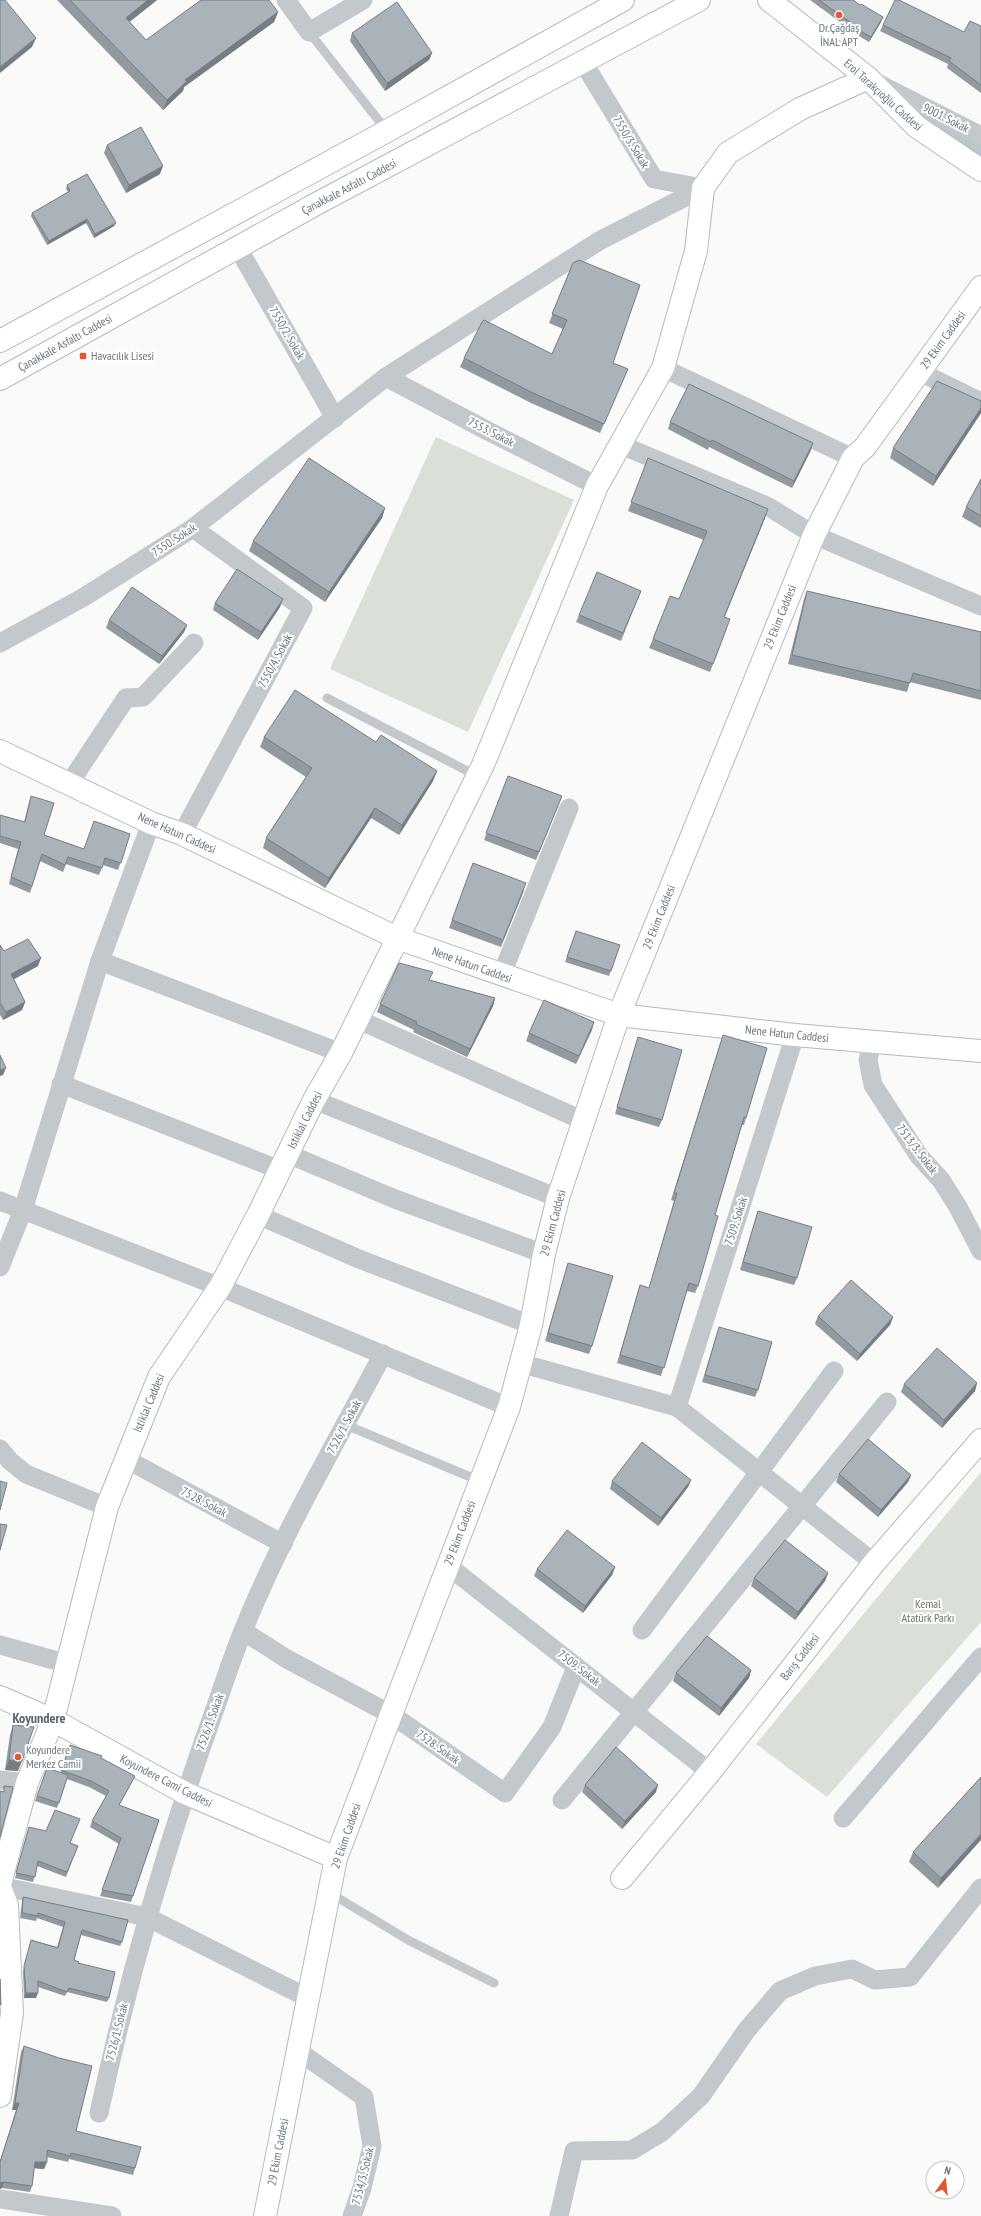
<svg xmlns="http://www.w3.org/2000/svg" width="981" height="2216" font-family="'PT Sans Narrow',sans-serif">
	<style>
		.green { fill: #dadfd7 }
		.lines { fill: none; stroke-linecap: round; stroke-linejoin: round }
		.canal { stroke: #bbc7cb; stroke-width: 18 }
		.secondary-casing { stroke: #b3babf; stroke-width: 24 }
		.highway-casing { stroke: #b4b9bd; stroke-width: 24 }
		.lane { stroke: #c3c8cc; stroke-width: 9 }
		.street { stroke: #c3c8cc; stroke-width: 19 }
		.secondary { stroke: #fff; stroke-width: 22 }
		.highway { stroke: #fff; stroke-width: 22 }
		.wall { fill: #929a9f }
		.shaded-wall { fill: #777d82 }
		.building { fill: #aab3b9; stroke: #777d82 }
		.poi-dot { fill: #e4572e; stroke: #fff; stroke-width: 1.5 }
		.labels { text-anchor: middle; stroke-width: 4; stroke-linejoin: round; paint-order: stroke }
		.poi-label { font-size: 12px; fill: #657683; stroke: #fff; text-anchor: start }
		.street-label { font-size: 12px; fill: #657683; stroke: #fff }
		.park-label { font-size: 12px; fill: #687a64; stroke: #fff }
		.quarter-label { font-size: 14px; font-weight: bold; fill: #57646e; stroke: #fff }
	</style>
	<rect width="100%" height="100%" fill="#fafaf8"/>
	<g class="green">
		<polygon points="436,437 574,500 468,732 330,669"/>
		<polygon points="981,1472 981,1622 827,1797 756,1744"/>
	</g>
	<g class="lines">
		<polyline class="canal" points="911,111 981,150"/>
		<g class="secondary-casing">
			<g id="secondary">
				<polyline points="769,0 868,78 917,127 981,170"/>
				<polyline points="0,751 151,823 182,834 397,938 619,1015 795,1035 981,1051"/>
				<polyline points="0,1697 53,1720 185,1793 336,1858"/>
				<polyline points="622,1878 710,1772 874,1563 981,1440"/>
				<polyline points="0,1884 27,1783 53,1720 107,1507 159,1377 220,1287 258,1215 314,1100 341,1053 483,765 597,486 663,368 696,251 703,188 728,153 800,109 868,78"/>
				<polyline points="0,1887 7,1905 12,2013 0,2096"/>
				<polyline points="265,2216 336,1858 509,1407 531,1325 544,1254 558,1198 619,1015 814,535 853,458 865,447 981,287"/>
			</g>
		</g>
		<g class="highway-casing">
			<g id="highway">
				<polyline points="0,341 387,131 623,0"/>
				<polyline points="0,379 318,203 699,0"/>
			</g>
		</g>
		<g class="lane">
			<polyline points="309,32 387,131"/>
			<polyline points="327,698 477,776"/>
			<polyline points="346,1425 480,1481"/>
			<polyline points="330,1893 408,1940 494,1983"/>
		</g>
		<g class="street">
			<polyline points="286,0 309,32 363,0"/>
			<polyline points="583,62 654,179 703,188"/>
			<polyline points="877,83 981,136"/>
			<polyline points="238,248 335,418"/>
			<polyline points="663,368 853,458"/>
			<polyline points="920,372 981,402"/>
			<polyline points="386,377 486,430 597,486"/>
			<polyline points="621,445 769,507 814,535 981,606"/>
			<polyline points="0,643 84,597 193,528 386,377 599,241 703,188"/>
			<polyline points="69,784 126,698 143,697 194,643"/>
			<polyline points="182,834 303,608 193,528"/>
			<polyline points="100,961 341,1053"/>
			<polyline points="501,976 569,808"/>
			<polyline points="357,1019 584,1121"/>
			<polyline points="872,1042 868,1060 873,1085 919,1156 941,1180 958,1207 981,1251"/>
			<polyline points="61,1084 280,1170"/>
			<polyline points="314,1100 558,1198"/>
			<polyline points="288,1154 395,1199 544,1254"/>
			<polyline points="0,1201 23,1210 100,961 151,823"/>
			<polyline points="258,1215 359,1259 531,1325"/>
			<polyline points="0,1267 23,1210 220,1287 509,1407"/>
			<polyline points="520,1363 677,1407 874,1563"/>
			<polyline points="677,1407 795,1035"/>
			<polyline points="0,1449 10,1461 26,1474 107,1507"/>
			<polyline points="126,1459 283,1544"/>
			<polyline points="447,1565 710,1772"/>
			<polyline points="642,1630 834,1371"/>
			<polyline points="243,1631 287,1659 392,1715 505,1793 552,1727 576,1667"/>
			<polyline points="0,1645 68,1664"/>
			<polyline points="0,1780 27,1783"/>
			<polyline points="562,1800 887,1402"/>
			<polyline points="843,1818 981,1657"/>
			<polyline points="0,1886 147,1917 308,1998"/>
			<polyline points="298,2051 364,2097 372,2146 362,2188 352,2216"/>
			<path d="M99,2113c29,-134 66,-264 112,-393 11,-30 20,-60 32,-89 38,-95 92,-186 140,-277"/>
			<polyline points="0,2199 112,2216"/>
			<polyline points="559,2216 574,2151 632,2150 662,2132 701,2096 746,2031 780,1991 815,1976 852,1969 875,1980 910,1977 981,1888"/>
		</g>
		<use href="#secondary" class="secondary"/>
		<use href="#highway" class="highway"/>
	</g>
	<g class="wall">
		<polygon points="57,0 157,0 129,22 146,40 278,12 274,22 184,87 183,91 163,110"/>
		<polygon points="810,0 853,0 881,22 869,42 847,29 847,27"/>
		<polygon points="883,25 964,32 981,26 981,93 947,68 948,64 880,31"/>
		<polygon points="352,33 432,53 429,60 385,91 350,41"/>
		<polygon points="107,145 160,174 126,193 104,153"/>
		<polygon points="67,185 114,226 94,238 86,223 47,245 31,216 32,213 68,192 66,189"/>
		<polygon points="573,263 613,363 628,369 624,378 600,433 531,403 460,367 464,358 552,354 563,329 549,323"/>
		<polygon points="981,401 981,413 933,486 890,458 893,448"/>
		<polygon points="670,422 811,450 792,488 709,447 708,450 668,429"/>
		<polygon points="648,458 765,518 724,617 727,628 710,672 649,648 653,639 679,599 704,540 628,511"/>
		<polygon points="981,479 981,528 962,517 966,507"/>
		<polygon points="385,508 382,518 325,602 249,551 253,541"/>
		<polygon points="641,591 621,641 576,622 579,615"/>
		<polygon points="807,591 981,632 981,700 910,682 907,692 788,664 804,599"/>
		<polygon points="215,603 280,607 258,640 213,610"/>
		<polygon points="109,620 187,625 184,632 159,664 106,628"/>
		<polygon points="264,737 376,742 437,771 433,781 399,835 371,818 325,888 263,848 266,838 306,777 260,747"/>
		<polygon points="508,776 562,796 536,860 484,840"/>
		<polygon points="31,796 44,835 84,849 130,834 118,870 103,865 99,875 66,864 63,872 40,861 30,893 9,884 18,849 0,843 0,815 24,822 29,803"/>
		<polygon points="473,863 524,891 501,947 449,928"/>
		<polygon points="576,931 620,945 609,976 565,962"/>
		<polygon points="0,945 4,951 38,966 14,979 25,1002 22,1010 3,1020 0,1015"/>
		<polygon points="430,980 495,998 493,1006 467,1057 413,1032 414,1030 377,1012 380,1004"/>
		<polygon points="594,1022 576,1064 526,1041 529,1033"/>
		<polygon points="723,1035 746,1118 744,1125 742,1125 715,1215 698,1286 695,1293 687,1291 661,1376 617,1363 640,1285 649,1288 674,1201 671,1200"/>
		<polygon points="638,1037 662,1120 659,1127 615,1114"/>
		<polygon points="758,1211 797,1278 794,1285 740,1270"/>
		<polygon points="568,1263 592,1346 589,1354 545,1341"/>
		<polygon points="818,1316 893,1317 890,1325 857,1361 815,1324"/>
		<polygon points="719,1327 758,1390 755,1397 702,1382"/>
		<polygon points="977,1383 975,1391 942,1428 901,1392 904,1384"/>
		<polygon points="839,1474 911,1475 908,1482 878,1517 836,1482"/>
		<polygon points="691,1480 688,1487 658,1526 610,1489 612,1481"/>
		<polygon points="615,1567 612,1575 583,1613 534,1576 537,1569"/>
		<polygon points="828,1573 825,1581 795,1620 751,1586 754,1578"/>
		<polygon points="751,1670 749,1678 719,1716 673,1681 676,1673"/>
		<polygon points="13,1725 18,1771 5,1770 10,1735"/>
		<polygon points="70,1745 101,1758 132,1782 119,1806 159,1820 131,1902 100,1896 119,1844 90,1827 92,1821 106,1796 89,1787 67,1779 57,1808 35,1801 47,1768 60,1773"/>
		<polygon points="981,1777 938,1888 909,1862 913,1852"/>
		<polygon points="585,1785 656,1792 622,1829 582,1792"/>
		<polygon points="29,1827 78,1846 66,1877 37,1866 33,1882 15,1878"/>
		<polygon points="23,1897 122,1942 120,1946 81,1935 74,1960 78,1963 109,1998 107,2002 67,1992 65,1996 38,1987 36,1998 24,1998 23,1971 31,1940 57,1947 63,1927 37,1918 36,1921 20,1918 22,1902"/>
		<polygon points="24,2046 76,2131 135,2168 133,2175 69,2159 68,2162 47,2157 47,2162 44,2169 34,2168 32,2186 30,2192 2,2188 0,2189 0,2161 16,2110 12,2110 21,2052"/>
	</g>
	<g class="shaded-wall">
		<polygon points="148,0 157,0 122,28 126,18"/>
		<polygon points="278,12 274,22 184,87 183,91 163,110 167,100 185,80"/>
		<polygon points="883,17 881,22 869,42 871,37"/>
		<polygon points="36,38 32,47 0,73 0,67"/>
		<polygon points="432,53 429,60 385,91 387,83"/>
		<polygon points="163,166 160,174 126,193 129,185"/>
		<polygon points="87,219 86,223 47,245 49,241"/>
		<polygon points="116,223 114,226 94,238 95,234"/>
		<polygon points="981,408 981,413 933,486 936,476"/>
		<polygon points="813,443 811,450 792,488 794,481"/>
		<polygon points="385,508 382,518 325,602 329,592"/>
		<polygon points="768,509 765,518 721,626 724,617"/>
		<polygon points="283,599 280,607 258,640 261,632"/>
		<polygon points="187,625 184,632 159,664 162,656"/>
		<polygon points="437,771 433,781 399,835 402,825"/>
		<polygon points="375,808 371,818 325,888 329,878"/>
		<polygon points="41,958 38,966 9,982 11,974"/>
		<polygon points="495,998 493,1006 467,1057 470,1049"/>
		<polygon points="25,1002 22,1010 3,1020 6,1012"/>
		<polygon points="594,1022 592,1030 576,1064 579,1056"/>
		<polygon points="6,1068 3,1075 0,1076 0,1070"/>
		<polygon points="893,1317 890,1325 857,1361 860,1354"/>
		<polygon points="977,1383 975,1391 942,1428 944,1420"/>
		<polygon points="911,1475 908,1482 878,1517 881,1510"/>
		<polygon points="691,1480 688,1487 658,1526 661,1518"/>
		<polygon points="615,1567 612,1575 583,1613 585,1606"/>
		<polygon points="828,1573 825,1581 795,1620 798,1612"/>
		<polygon points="751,1670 749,1678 719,1716 721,1708"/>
		<polygon points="9,1760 22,1761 18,1771 5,1770"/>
		<polygon points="658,1785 656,1792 622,1829 625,1821"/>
		<polygon points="981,1834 981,1840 938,1888 941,1878"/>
		<polygon points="26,1993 38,1993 36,1998 24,1998"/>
		<polygon points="15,2103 19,2103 16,2110 12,2110"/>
		<polygon points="35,2162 47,2162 44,2169 33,2168"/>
		<polygon points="4,2182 2,2188 0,2189 0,2183"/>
	</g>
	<g class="building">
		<polygon points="0,0 5,0 36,38 0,67"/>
		<polygon points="70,0 148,0 126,18 146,40 201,0 269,0 278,12 185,80 187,81 167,100"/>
		<polygon points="819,0 853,0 860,5 861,4 883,17 871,37 848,24 850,22"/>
		<polygon points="895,0 899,0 964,32 970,21 981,26 981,85 949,61 951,58 883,25"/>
		<polygon points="397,2 432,53 387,83 352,33"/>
		<polygon points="141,127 163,166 129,185 107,145"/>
		<polygon points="87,174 116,223 95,234 87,219 49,241 32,213 70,191 67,185"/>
		<polygon points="579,260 640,285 613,363 628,369 604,424 535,394 464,358 482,322 484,320 552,354 567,320 552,314 573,263"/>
		<polygon points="937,381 981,401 981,408 936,476 893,448"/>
		<polygon points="689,384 813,443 794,481 712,440 711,442 670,422"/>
		<polygon points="309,458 385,508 329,592 253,541"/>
		<polygon points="648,458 768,509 724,617 730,619 713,664 653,639 670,596 679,599 707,531 631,502"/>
		<polygon points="981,479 981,516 966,507"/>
		<polygon points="237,569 283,599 261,632 215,603"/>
		<polygon points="597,572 641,591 623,633 579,615"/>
		<polygon points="132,587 187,625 162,656 109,620"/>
		<polygon points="807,591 981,632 981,691 913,673 910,683 792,655"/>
		<polygon points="295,690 376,742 381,735 437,771 402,825 375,808 329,878 266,838 312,768 264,737"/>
		<polygon points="508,776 562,796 539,852 486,833"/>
		<polygon points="31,796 54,803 44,835 84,849 94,821 130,834 121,863 105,858 102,868 68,857 65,865 42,854 32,886 11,877 21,842 0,836 0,815 25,822"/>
		<polygon points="473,863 526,883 503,940 452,920"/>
		<polygon points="576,931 620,945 611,971 567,957"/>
		<polygon points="28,939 41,958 11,974 25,1002 6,1012 0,1003 0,945 4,951"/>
		<polygon points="399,963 433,972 429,980 495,998 470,1049 416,1024 417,1022 380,1004"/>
		<polygon points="544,1000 594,1022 579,1056 529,1033"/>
		<polygon points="723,1035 767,1048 746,1118 744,1117 715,1215 718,1216 698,1286 689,1283 664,1368 620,1355 640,1285 649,1288 677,1193 674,1193"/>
		<polygon points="638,1037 682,1050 662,1120 617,1107"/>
		<polygon points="0,1055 6,1068 0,1070"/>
		<polygon points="758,1211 812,1227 797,1278 743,1262"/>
		<polygon points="568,1263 613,1276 592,1346 548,1333"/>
		<polygon points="851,1280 893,1317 860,1354 818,1316"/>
		<polygon points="719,1327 772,1342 758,1390 705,1375"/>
		<polygon points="937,1348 977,1383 944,1420 904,1384"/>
		<polygon points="868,1439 911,1475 881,1510 839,1474"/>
		<polygon points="642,1442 691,1480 661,1518 612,1481"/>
		<polygon points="0,1481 7,1483 0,1510"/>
		<polygon points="0,1524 7,1525 0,1550"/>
		<polygon points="567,1530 615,1567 585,1606 537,1569"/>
		<polygon points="785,1540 828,1573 798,1612 754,1578"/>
		<polygon points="707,1636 751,1670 721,1708 676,1673"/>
		<polygon points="13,1725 34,1727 22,1761 9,1760"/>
		<polygon points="70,1745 102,1756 101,1758 135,1776 119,1805 159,1820 133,1896 102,1890 121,1838 92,1821 109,1791 91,1781 61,1770"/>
		<polygon points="616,1747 658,1785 625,1821 585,1785"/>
		<polygon points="47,1768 68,1775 59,1803 37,1796"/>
		<polygon points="981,1777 981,1834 941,1878 913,1852"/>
		<polygon points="4,1786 13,1787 0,1837 0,1791 4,1792"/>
		<polygon points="55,1810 80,1819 70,1843 78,1846 67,1872 38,1861 35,1877 16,1873 29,1827 46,1831"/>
		<polygon points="23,1897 128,1920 122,1942 82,1930 74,1960 79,1962 78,1963 115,1972 109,1998 69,1988 67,1992 38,1981 38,1993 26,1993 24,1966 31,1940 58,1948 65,1922 38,1913 38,1916 22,1913"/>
		<polygon points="0,1979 1,2005 0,2004"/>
		<polygon points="24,2046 59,2058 92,2066 76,2131 141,2147 135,2168 71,2153 70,2156 47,2150 47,2162 35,2162 32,2186 4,2182 0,2183 0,2162 19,2103 15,2103"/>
	</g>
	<g class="poi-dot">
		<circle cx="839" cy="15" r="4"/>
		<rect x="79" y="352" width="8" height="8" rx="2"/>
		<circle cx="18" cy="1757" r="4"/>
	</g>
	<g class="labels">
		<g class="poi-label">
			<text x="839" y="32" text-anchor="middle">Dr.Çağdaş<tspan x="839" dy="14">İNAL APT</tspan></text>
			<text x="91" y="360">Havacılık Lisesi</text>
			<text x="26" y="1754">Koyundere<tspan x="26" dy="14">Merkez Camii</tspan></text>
		</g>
		<g class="street-label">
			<text transform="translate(883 95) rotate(42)" y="4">Erol Tarakçıoğlu Caddesi</text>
			<text transform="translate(946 118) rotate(27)" y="4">9001. Sokak</text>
			<text transform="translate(631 142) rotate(59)" y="4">7550/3. Sokak</text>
			<text transform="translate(349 187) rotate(-28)" y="4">Çanakkale Asfaltı Caddesi</text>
			<text transform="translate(287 333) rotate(60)" y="4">7550/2. Sokak</text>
			<text transform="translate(943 340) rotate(-54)" y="4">29 Ekim Caddesi</text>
			<text transform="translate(65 343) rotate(-29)" y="4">Çanakkale Asfaltı Caddesi</text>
			<text transform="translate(491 432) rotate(27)" y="4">7553. Sokak</text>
			<text transform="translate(174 540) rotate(-33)" y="4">7550. Sokak</text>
			<text transform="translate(780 617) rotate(-68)" y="4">29 Ekim Caddesi</text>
			<text transform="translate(275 661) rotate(-62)" y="4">7550/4. Sokak</text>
			<text transform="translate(177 833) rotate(24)" y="4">Nene Hatun Caddesi</text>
			<text transform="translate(659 917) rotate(-68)" y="4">29 Ekim Caddesi</text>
			<text transform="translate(472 965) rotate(20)" y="4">Nene Hatun Caddesi</text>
			<text transform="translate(787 1034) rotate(6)" y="4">Nene Hatun Caddesi</text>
			<text transform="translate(305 1120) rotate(-63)" y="4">Istiklal Caddesi</text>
			<text transform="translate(917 1149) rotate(53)" y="4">7513/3. Sokak</text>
			<text transform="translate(736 1221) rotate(-72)" y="4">7509. Sokak</text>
			<text transform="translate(553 1223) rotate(-75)" y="4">29 Ekim Caddesi</text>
			<text transform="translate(149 1403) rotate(-67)" y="4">Istiklal Caddesi</text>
			<text transform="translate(344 1427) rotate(-62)" y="4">7526/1. Sokak</text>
			<text transform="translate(204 1502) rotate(28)" y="4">7528. Sokak</text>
			<text transform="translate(460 1533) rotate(-69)" y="4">29 Ekim Caddesi</text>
			<text transform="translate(800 1657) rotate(-52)" y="4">Barış Caddesi</text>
			<text transform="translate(579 1668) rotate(38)" y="4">7509. Sokak</text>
			<text transform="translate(210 1722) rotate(-70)" y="4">7526/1. Sokak</text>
			<text transform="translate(438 1747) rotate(35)" y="4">7528. Sokak</text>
			<text transform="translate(166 1781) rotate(27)" y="4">Koyundere Cami Caddesi</text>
			<text transform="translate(346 1836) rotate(-71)" y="4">29 Ekim Caddesi</text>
			<text transform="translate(117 2032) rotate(-76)" y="4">7526/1. Sokak</text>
			<text transform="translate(278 2152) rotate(-79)" y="4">29 Ekim Caddesi</text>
			<text transform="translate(363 2176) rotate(-76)" y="4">7534/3. Sokak</text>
		</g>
		<g class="park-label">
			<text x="928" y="1608">Kemal<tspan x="928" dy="14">Atatürk Parkı</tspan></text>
		</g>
		<g class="quarter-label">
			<text x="39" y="1723">Koyundere</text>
		</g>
	</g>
	<g transform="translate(945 2180) rotate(15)"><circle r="19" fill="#ffffff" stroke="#c1c8cd"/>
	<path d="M0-3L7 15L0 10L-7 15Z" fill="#e4572e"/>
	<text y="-6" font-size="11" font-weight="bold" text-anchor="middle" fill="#657683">N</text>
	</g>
</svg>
